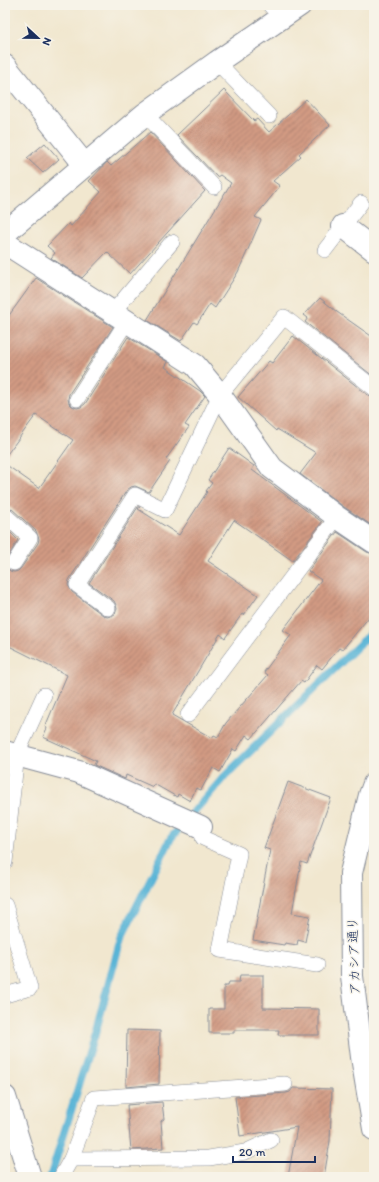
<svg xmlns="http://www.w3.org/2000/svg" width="379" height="1182" font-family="Itim,'Klee One',sans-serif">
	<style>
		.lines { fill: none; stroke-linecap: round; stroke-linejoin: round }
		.stream { stroke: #58b4d6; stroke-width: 8 }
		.building { fill: url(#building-hatch) }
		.service-casing { stroke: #868b96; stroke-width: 16 }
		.minor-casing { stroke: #868b96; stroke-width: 24 }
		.tertiary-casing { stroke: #868b96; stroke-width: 24 }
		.service { stroke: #fff; stroke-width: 15 }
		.minor { stroke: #fff; stroke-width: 22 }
		.tertiary { stroke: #fff; stroke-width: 22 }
		.labels { text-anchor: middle; stroke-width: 3; stroke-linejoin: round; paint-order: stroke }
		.street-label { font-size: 13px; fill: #1b2f5e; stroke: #f7f3e8 }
	</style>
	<defs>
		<pattern id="building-hatch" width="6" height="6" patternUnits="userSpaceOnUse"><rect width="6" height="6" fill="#d19a82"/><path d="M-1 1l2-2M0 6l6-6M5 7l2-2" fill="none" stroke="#a97e6e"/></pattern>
	</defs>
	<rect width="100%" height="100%" fill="#f7f3e8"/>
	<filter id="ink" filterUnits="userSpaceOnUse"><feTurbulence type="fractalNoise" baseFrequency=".025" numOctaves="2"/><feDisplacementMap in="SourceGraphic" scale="8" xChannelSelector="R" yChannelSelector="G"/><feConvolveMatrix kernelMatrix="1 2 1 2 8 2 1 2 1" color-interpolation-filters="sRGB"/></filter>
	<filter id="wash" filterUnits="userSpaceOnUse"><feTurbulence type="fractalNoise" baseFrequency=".012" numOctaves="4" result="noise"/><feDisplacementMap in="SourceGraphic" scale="16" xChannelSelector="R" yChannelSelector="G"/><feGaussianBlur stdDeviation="0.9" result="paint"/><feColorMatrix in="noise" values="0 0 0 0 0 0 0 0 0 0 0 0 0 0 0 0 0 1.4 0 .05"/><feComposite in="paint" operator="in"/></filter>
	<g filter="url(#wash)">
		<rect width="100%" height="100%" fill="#f1e7cf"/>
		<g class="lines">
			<polyline class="stream" points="51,1175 96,1030 121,938 171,838 224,777 368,636 374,628"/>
		</g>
		<g id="blocks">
			<g class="building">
				<polygon points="224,90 254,121 257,119 269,132 306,99 330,125 299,154 301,156 273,181 280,186 255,217 261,220 238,272 215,308 210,304 197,324 194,322 181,341 147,320 231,183 220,175 217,177 177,135"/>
				<polygon points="150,132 205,191 130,274 107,252 82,278 51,258 55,253 47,246 69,223 71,226 101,192 89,181 107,162 111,166"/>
				<polygon points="45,143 59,159 43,173 27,158"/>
				<polygon points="36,278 113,327 69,394 68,399 69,403 72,406 77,408 81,407 85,404 128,337 168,362 165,367 200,391 205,396 185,425 189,427 166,459 170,461 149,492 135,486 131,487 127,490 69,580 68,585 72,592 103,615 107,617 111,616 115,614 117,609 116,605 114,601 89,583 138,507 140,507 138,509 179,535 207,492 206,491 212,483 208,480 229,448 254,466 252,470 322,522 293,561 234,520 208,561 258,595 244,615 242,614 225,638 220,634 172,715 212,738 214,735 218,737 226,723 268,675 264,672 291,635 283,630 321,580 308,571 337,532 367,552 374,554 374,611 342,650 339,648 322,669 317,665 304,683 301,681 251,739 246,735 236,751 233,749 220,772 213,768 201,790 196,788 190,801 178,794 177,797 154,784 153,787 126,775 125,779 94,765 96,761 43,737 47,728 45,727 67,675 5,644 5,527 18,540 5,562 6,567 10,571 14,572 18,571 21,568 38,543 39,539 36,531 11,508 5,506 5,464 39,488 73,440 36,415 5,457 5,321"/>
				<polygon points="320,298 337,312 374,338 374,377 305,322 308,318 304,315"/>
				<polygon points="293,336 368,395 374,397 374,527 344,507 300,474 316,453 277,429 276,431 238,397 269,361 272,363"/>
				<polygon points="288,782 331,798 307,864 301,862 292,913 310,916 305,942 298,940 297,945 285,943 284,945 253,940 270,850 264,848"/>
				<polygon points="240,975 263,975 263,1008 319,1009 319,1035 278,1035 279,1030 234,1030 234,1033 209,1033 209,1009 224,1009 224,986 228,986 229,982 239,982"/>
				<polygon points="127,1030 160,1031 159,1084 126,1087"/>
				<polygon points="293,1088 332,1089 330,1141 324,1177 288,1177 297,1127 240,1136 235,1097 286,1093 290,1092"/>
				<polygon points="162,1102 164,1119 161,1121 163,1148 131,1150 127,1105"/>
			</g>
		</g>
	</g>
	<g filter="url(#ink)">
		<use href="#blocks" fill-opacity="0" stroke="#868b96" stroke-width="1"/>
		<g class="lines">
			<g class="service-casing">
				<g id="service">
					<polyline points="270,5 282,19"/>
					<polyline points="217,62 269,116"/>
					<polyline points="145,114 214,187"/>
					<polyline points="325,250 361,203"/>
					<polyline points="113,312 172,242"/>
					<polyline points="77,399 127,321"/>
					<polyline points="5,515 30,538 14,563"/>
					<polyline points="108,608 77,585 135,495 165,510 220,395 284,317 374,388"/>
					<polyline points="188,715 337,517"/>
					<polyline points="201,827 203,838 239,854 220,950 317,965"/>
					<polyline points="5,862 17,754 44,695"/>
					<polyline points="5,905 30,988 5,995"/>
					<polyline points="71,1159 209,1158 245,1152 271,1140"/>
					<polyline points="61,1177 71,1159 94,1098 285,1084"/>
				</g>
			</g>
			<g class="minor-casing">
				<g id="minor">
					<polyline points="5,66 84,164"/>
					<polyline points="343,226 374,250"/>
					<polyline points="5,233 145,114 217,62 300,5"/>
					<polyline points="5,243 195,365 220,395 272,468 337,517 374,542"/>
					<polyline points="5,752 79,772 201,827"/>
					<polyline points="5,1097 30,1177"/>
				</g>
			</g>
			<g class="tertiary-casing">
				<polyline id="tertiary" points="374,784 370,795 351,873 352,976 362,1057 374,1129"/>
			</g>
			<use href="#service" class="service"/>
			<use href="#minor" class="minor"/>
			<use href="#tertiary" class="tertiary"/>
		</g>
	</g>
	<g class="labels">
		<g class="street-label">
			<text transform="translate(353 956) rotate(-92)" y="5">アカシア通り</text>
		</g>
	</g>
	<rect width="379" height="1182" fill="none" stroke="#f7f3e8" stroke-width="20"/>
	<g transform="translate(38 38) rotate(112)" stroke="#f7f3e8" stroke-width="3" paint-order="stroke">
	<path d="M0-3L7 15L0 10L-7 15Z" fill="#1b2f5e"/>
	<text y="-6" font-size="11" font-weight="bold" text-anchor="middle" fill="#1b2f5e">N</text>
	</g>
	<path d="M233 1156v6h82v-6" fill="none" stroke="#1b2f5e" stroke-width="2"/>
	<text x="239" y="1156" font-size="12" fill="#1b2f5e" stroke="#f7f3e8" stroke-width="3" paint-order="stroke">20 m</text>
</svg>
